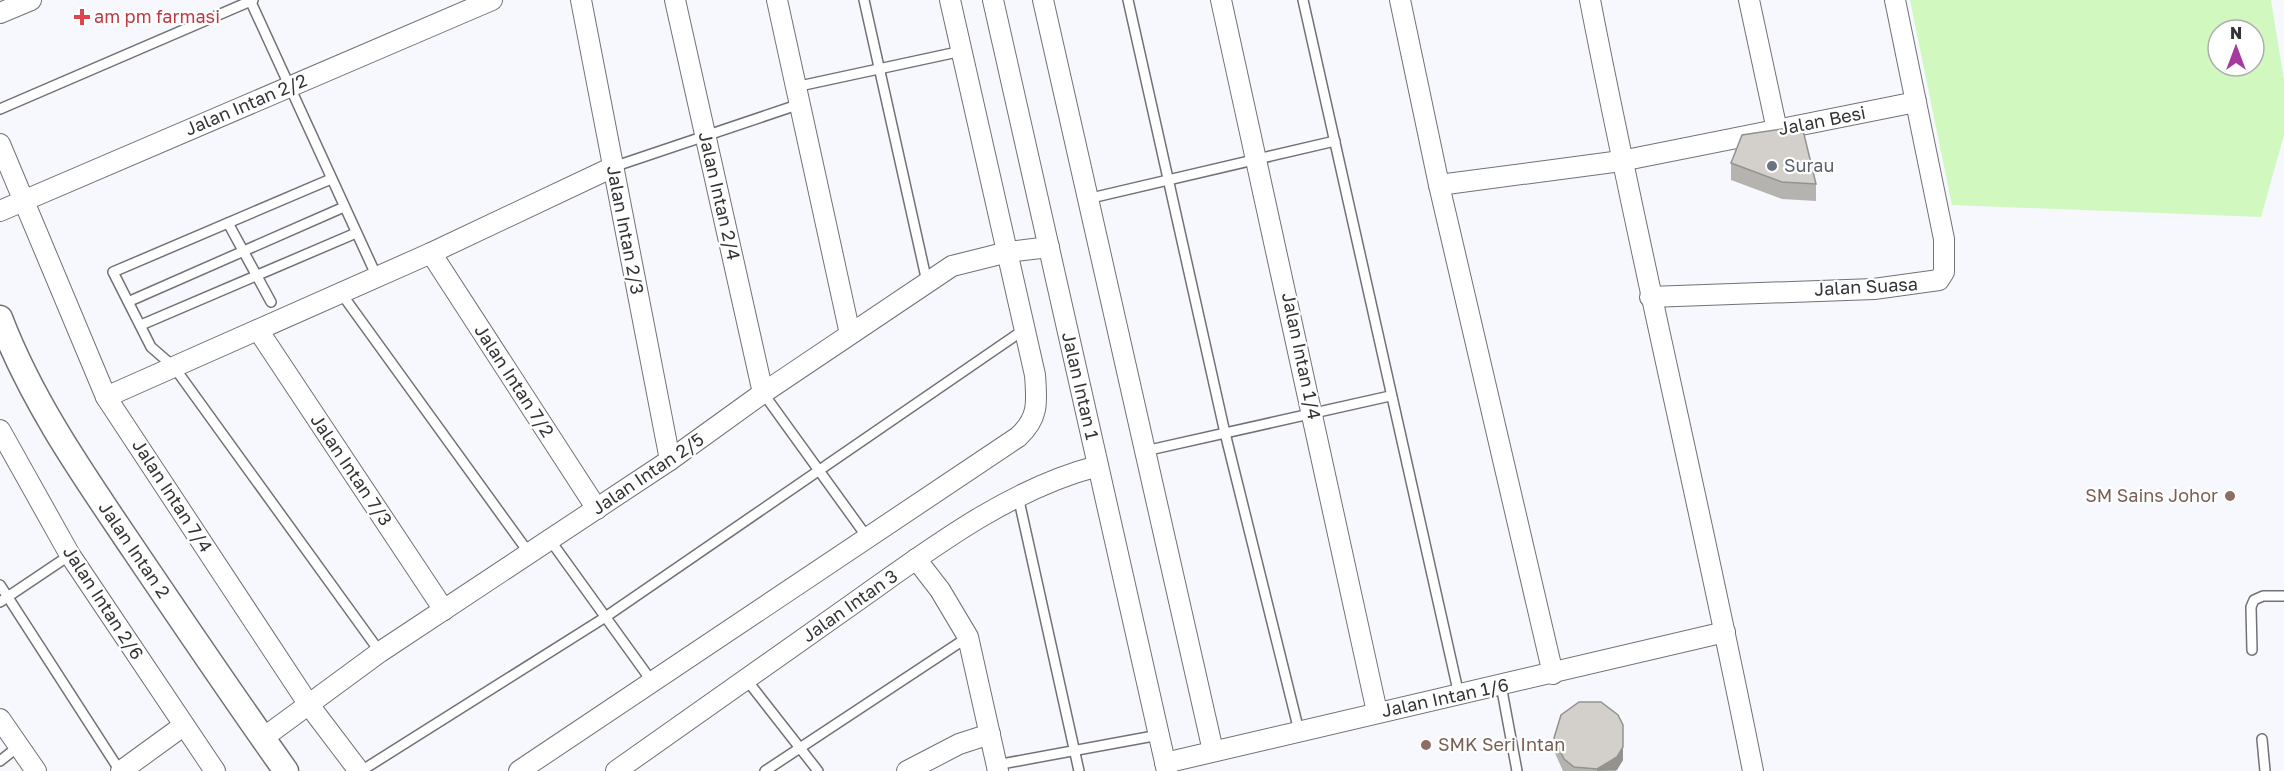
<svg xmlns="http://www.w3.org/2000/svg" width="2284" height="771" font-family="'Golos Text',sans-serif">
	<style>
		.green { fill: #d0f8bf; fill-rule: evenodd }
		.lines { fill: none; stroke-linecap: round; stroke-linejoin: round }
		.service-casing { stroke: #717277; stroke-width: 12 }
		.minor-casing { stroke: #717277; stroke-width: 22 }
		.tertiary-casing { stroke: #717277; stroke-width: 27 }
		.service { stroke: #fff; stroke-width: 9 }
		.minor { stroke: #fff; stroke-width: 20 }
		.tertiary { stroke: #fff; stroke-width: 24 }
		.wall { fill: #b5b3af }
		.shaded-wall { fill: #94928f }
		.building { fill: #d3d0cc; stroke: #94928f; stroke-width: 1.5 }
		.health-dot { fill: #e0444e; stroke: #fff; stroke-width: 2 }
		.worship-dot { fill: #6b7280; stroke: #fff; stroke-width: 2 }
		.education-dot { fill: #8d6e63; stroke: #fff; stroke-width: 2 }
		.labels { text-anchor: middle; stroke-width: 4.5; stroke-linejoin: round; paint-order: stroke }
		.health-label { font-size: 18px; fill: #be3a42; stroke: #fff; text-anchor: start }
		.street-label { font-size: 18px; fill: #333436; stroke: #fff }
		.worship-label { font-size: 18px; fill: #5b616d; stroke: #fff; text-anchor: start }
		.education-label { font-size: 18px; fill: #785e54; stroke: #fff; text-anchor: end }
	</style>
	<rect width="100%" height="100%" fill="#f7f8fd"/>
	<path class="green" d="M1910,0h361l13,80v55l-23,82 -309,-12zM2218,30h36v36h-36z"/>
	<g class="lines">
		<g class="service-casing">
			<g id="service">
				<polyline points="250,0 377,277"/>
				<polyline points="864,0 927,282"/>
				<polyline points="1128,0 1225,433 1299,731"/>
				<polyline points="1303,0 1459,695"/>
				<polyline points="795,87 962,51"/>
				<polyline points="0,109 253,0"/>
				<polyline points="613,167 800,104"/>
				<polyline points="331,179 113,272 151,347 174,367 380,652"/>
				<polyline points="1087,199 1335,141"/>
				<polyline points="228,223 271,302"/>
				<polyline points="341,293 529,553"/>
				<polyline points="130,301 344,207"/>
				<polyline points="141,325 356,233"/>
				<polyline points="763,393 867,537"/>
				<polyline points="1145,451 1390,396"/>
				<polyline points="1018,496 1079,771"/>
				<polyline points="550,540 653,683"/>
				<polyline points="0,585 120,771"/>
				<polyline points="0,602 70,555"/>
				<polyline points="2252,650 2251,607 2254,600 2263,596 2284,596"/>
				<polyline points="746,679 818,771"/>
				<polyline points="1501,685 1517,771"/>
				<polyline points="2262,739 2265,771"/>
				<polyline points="0,761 19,746"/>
				<polyline points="996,765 1159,735"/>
				<polyline points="361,771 604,618 1025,329"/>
				<polyline points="765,771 968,637"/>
			</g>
		</g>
		<g class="minor-casing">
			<g id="minor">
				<polyline points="581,0 670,460"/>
				<polyline points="675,0 763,393"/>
				<polyline points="777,0 850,334"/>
				<polyline points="993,0 1167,771"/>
				<polyline points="1043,0 1213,751"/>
				<polyline points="1221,0 1377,712"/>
				<polyline points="1400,0 1439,185 1553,674"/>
				<path d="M1590,0c50,258 112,513 163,771"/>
				<polyline points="1749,0 1777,130"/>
				<polyline points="0,13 31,0"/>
				<polyline points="0,144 106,397 309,705 359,771"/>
				<polyline points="1439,185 1621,161 1916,102"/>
				<polyline points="0,211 492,0"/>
				<polyline points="431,253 597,509"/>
				<polyline points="1650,297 1874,289 1939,280 1944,272 1944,239 1895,0"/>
				<polyline points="258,330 444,610"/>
				<polyline points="106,397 431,253 613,167"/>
				<polyline points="0,430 70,555 215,771"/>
				<polyline points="916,559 940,590 968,637 998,771"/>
				<polyline points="0,719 36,771"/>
				<polyline points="263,738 380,652 670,460 763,393 952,266 1008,252 1049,247"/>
				<polyline points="1165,763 1725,632"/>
				<polyline points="121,771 183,726"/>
				<path d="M519,771l499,-334c21,-19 19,-35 17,-62l-85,-375"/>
				<path d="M616,771c79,-56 158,-112 238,-168 75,-53 154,-114 244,-137"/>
				<polyline points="907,771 959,744 990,734"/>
			</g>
		</g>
		<g class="tertiary-casing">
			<path id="tertiary" d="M0,318c32,84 84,158 134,232 50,74 100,148 152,221"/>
		</g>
		<use href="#service" class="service"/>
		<use href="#minor" class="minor"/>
		<use href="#tertiary" class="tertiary"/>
	</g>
	<g class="wall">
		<polygon points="1731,163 1816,184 1816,201 1782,199 1731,180"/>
		<polygon points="1554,738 1623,760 1616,771 1563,771 1554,751"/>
	</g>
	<polygon class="shaded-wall" points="1623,725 1623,760 1617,770 1597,771 1597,769"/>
	<g class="building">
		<polygon points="1802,126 1816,184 1782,182 1731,163 1742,135"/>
		<polygon points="1579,702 1601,702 1618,715 1623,725 1623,747 1617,757 1597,769 1574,767 1564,759 1554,738 1561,715"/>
	</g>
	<path class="health-dot" d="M79 8h6v6h6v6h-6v6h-6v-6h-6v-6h6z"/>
	<circle class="worship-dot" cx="1772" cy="166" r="6"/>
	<g class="education-dot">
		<circle cx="2230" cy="496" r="6"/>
		<circle cx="1426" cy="745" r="6"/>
	</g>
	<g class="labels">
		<g class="health-label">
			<text x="94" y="23">am pm farmasi</text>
		</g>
		<g class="street-label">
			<text transform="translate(246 105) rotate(-23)" y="6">Jalan Intan 2/2</text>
			<text transform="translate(1822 121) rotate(-11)" y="6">Jalan Besi</text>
			<text transform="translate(719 196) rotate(77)" y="6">Jalan Intan 2/4</text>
			<text transform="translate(625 230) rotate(79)" y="6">Jalan Intan 2/3</text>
			<text transform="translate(1866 287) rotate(-3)" y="6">Jalan Suasa</text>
			<text transform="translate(1301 356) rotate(78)" y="6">Jalan Intan 1/4</text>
			<text transform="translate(514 381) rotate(57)" y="6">Jalan Intan 7/2</text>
			<text transform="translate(1080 386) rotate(77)" y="6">Jalan Intan 1</text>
			<text transform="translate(351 470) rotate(56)" y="6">Jalan Intan 7/3</text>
			<text transform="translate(648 474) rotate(-34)" y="6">Jalan Intan 2/5</text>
			<text transform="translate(172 496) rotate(57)" y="6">Jalan Intan 7/4</text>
			<text transform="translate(134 550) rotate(56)" y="6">Jalan Intan 2</text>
			<text transform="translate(103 603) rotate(57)" y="6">Jalan Intan 2/6</text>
			<text transform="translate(850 606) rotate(-35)" y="6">Jalan Intan 3</text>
			<text transform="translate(1445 698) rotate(-12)" y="6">Jalan Intan 1/6</text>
		</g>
		<g class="worship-label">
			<text x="1784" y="172">Surau</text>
		</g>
		<g class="education-label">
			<text x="2218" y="502">SM Sains Johor</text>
			<text x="1438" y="751" text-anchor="start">SMK Seri Intan</text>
		</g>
	</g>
	<g transform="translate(2236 48)"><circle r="28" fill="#ffffff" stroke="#adaeaf" stroke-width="1.5"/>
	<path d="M0-4.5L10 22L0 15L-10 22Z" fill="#a43b9e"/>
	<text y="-9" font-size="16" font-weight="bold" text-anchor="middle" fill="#333436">N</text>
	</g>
</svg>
